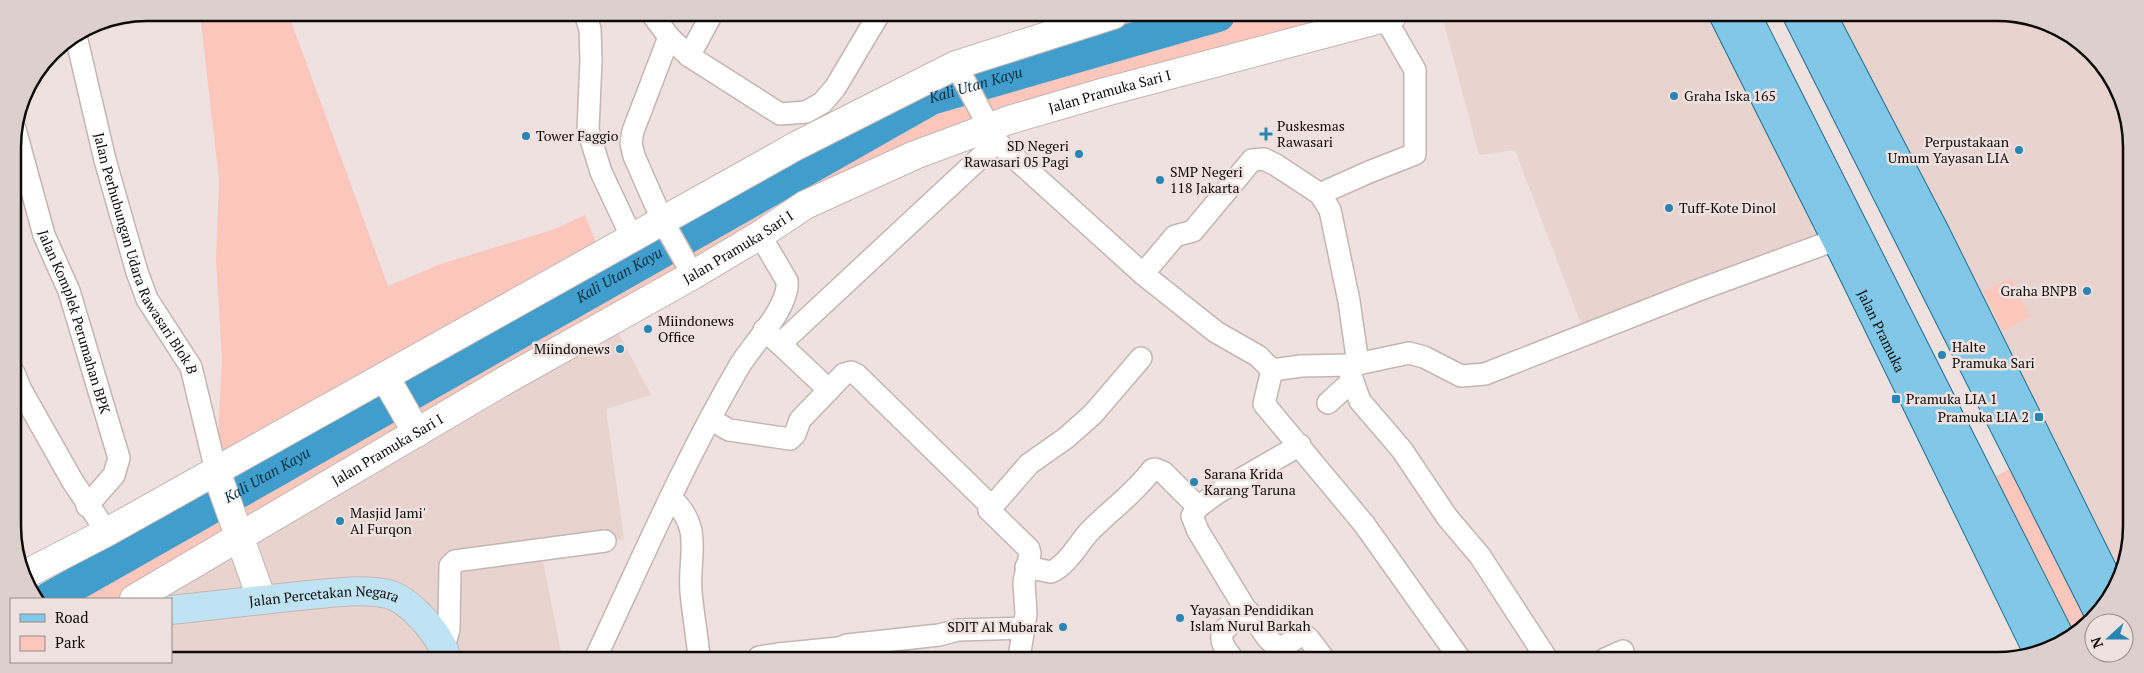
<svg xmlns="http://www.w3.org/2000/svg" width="2144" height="673" font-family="'PT Serif',serif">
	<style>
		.built { fill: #e9d3cf }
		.green { fill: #fbc6bc }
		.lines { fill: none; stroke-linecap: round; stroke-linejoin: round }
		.river { stroke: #419ecc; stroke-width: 34 }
		.minor-casing { stroke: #c2b6b3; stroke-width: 24 }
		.tertiary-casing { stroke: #c2b6b3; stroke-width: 30 }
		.secondary-casing { stroke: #c2b6b3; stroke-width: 30 }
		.primary-casing { stroke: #226d90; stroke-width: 30 }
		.minor { stroke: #fff; stroke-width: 21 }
		.tertiary { stroke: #fff; stroke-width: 28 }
		.secondary { stroke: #c0e3f3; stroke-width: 28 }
		.primary { stroke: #81c7e8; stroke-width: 28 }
		.poi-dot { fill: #2886b2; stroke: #eee1df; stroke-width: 2 }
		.labels { text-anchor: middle; stroke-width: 5; stroke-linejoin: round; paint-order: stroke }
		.street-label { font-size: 14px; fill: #0e0a0a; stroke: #eee1df }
		.poi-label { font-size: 14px; fill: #0e0a0a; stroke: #eee1df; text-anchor: start }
		.water-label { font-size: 15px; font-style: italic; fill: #063044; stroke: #eee1df }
		.rim { fill: none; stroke: #0e0a0a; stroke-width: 2.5 }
	</style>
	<rect width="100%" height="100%" fill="#eee1df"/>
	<g class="built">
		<polygon points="1442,16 1725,16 1835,240 1583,329 1515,150 1479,155"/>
		<polygon points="1822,17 2032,17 2098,58 2129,121 2127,561 2112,593"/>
		<polygon points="612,320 651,395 606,409 624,539 542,556 562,657 171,656 171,599 106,599"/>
	</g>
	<g class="green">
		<polygon points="200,13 288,13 388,286 441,264 555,229 585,215 601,255 960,63 1111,15 1397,16 1160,78 805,205 191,564 119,599 49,599 227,497 216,471 222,360 216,260 219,181"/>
		<polygon points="2011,278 2030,317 2003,331 1983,291"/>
		<polygon points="2011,468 2089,622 2079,632 2072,635 1993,478"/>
	</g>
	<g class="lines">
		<path class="river" id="s1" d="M49,599l882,-501 287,-83"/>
		<g class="minor-casing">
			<g id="minor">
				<polyline points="585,14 590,29 591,60 588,130 601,172 632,238"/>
				<polyline points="652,14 669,37 689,56 780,114 806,112 822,103 835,88 879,14"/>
				<path id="s2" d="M76,36l29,124 32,112 10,27 44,68 25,104"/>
				<polyline points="669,37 633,131 631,143 634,156 663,222 693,275"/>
				<polyline points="689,56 712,14"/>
				<polyline points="956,65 997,142 1143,274 1216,332 1258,356 1272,370"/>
				<path id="s3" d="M15,129l29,106 25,56 50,167 -5,17 -27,31"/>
				<polyline points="1320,194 1369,172 1415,154 1415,70 1392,30 1384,18"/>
				<polyline points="1143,274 1175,236 1193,231 1252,160 1264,159 1276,165 1320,194 1330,210 1349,301 1358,364"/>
				<polyline points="764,330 780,344 997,142"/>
				<polyline points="780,344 829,390"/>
				<polyline points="1347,365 1360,401 1402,450 1447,517 1480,556 1547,659"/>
				<polyline points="1272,370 1301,366 1353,365 1409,353 1424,357 1461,376 1485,374 1696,291 1835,240"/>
				<polyline points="1272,370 1264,404 1364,524 1460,659"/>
				<polyline points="14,373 21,390 73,482 107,532"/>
				<polyline points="1328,403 1352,381"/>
				<polyline points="710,419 729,430 790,439 795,434 800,420 844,374 851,372 857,375 990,505 989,510 1029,549 1030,554 1024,582 1026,614 1019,658"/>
				<path d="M671,498c33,31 17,56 20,94 2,22 6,43 8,65"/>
				<polyline points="989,510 1029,464 1066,438 1093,414 1141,358"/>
				<path d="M1026,567l25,5c16,-7 26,-26 37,-39 21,-22 45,-38 64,-63l3,-1 8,3 35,35"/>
				<polyline points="1246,610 1198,531 1192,516 1198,507 1217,493 1300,445"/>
				<polyline points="444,647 449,629 450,566 455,561 605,541"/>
				<path d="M596,657c46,-98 89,-198 144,-292 13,-21 50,-59 47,-84l-27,-46"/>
				<polyline points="759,657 778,654 839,648 847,645 939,635 958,630 1024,628"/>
				<path d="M1232,658c-6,-8 -13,-16 -9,-27l23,-21c11,6 21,38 36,36 9,-1 12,-10 22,-11l5,4 15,20"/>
				<polyline points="1605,659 1623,651"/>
			</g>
		</g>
		<g class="tertiary-casing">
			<g id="tertiary">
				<polyline points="385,377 417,433"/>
				<polyline points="216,471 262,600"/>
				<polyline points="26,574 107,532 796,146 956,65 1113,15"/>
				<path id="s4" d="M134,599l370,-218 189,-106 67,-40 45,-30 110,-50 94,-35 96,-28 287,-76"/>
			</g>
		</g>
		<g class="secondary-casing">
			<g id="secondary">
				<path id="s5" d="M171,610c46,-5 92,-10 137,-15 26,-2 54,-7 80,-1 21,5 54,42 58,63"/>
			</g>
		</g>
		<g class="primary-casing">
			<g id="primary">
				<path id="s6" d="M1724,16l124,247 188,385"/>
				<polyline points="1747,16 2061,639"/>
				<polyline points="1798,17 2098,612"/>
				<polyline points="1823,17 1935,232 2113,591"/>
			</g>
		</g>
		<use href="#minor" class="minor"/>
		<use href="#tertiary" class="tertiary"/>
		<use href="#secondary" class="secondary"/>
		<use href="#primary" class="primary"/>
	</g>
	<g class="poi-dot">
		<circle cx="1674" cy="96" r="5"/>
		<path d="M1263.5 126.5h5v5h5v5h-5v5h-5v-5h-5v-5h5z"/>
		<circle cx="526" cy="136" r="5"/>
		<circle cx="2019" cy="150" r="5"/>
		<circle cx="1079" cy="154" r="5"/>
		<circle cx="1160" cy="180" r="5"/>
		<circle cx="1669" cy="208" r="5"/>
		<circle cx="2087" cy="291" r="5"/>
		<circle cx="648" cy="329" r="5"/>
		<circle cx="620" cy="349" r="5"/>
		<circle cx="1942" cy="355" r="5"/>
		<rect x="1891" y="394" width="10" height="10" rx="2.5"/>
		<rect x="2034" y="412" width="10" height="10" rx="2.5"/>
		<circle cx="1194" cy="482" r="5"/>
		<circle cx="340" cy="521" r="5"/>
		<circle cx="1180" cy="618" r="5"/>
		<circle cx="1063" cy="627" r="5"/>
	</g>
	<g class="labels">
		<g class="street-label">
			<text dy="5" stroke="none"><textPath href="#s4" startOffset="1104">Jalan Pramuka Sari I</textPath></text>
			<text dy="5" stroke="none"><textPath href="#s4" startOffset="699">Jalan Pramuka Sari I</textPath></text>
			<text dy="5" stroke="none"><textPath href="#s2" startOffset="230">Jalan Perhubungan Udara Rawasari Blok B</textPath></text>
			<text dy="5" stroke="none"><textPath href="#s3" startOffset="202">Jalan Komplek Perumahan BPK</textPath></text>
			<text dy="5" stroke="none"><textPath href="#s6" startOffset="352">Jalan Pramuka</textPath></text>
			<text dy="5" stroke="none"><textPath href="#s4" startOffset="294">Jalan Pramuka Sari I</textPath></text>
			<text dy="5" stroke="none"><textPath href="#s5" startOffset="154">Jalan Percetakan Negara</textPath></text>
		</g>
		<g class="poi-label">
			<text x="1684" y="101">Graha Iska 165</text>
			<text x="1277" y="131">Puskesmas<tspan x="1277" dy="16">Rawasari</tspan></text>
			<text x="536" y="141">Tower Faggio</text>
			<text x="2009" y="147" text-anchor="end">Perpustakaan<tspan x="2009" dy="16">Umum Yayasan LIA</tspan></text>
			<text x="1069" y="151" text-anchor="end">SD Negeri<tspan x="1069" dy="16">Rawasari 05 Pagi</tspan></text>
			<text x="1170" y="177">SMP Negeri<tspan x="1170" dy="16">118 Jakarta</tspan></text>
			<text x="1679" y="213">Tuff-Kote Dinol</text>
			<text x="2077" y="296" text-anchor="end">Graha BNPB</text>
			<text x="658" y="326">Miindonews<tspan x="658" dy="16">Office</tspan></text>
			<text x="1952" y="352">Halte<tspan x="1952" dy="16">Pramuka Sari</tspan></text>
			<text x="610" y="354" text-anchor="end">Miindonews</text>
			<text x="1906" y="404">Pramuka LIA 1</text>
			<text x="2029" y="422" text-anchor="end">Pramuka LIA 2</text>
			<text x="1204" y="479">Sarana Krida<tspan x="1204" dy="16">Karang Taruna</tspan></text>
			<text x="350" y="518">Masjid Jami'<tspan x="350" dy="16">Al Furqon</tspan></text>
			<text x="1190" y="615">Yayasan Pendidikan<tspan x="1190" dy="16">Islam Nurul Barkah</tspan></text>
			<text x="1053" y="632" text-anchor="end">SDIT Al Mubarak</text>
		</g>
		<g class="water-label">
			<text dy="5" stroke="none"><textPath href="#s1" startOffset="1061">Kali Utan Kayu</textPath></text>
			<text dy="5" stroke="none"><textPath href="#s1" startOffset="656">Kali Utan Kayu</textPath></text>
			<text dy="5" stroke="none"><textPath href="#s1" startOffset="251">Kali Utan Kayu</textPath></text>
		</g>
	</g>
	<path d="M0 0H2144V673H0ZM147 21H1997A126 126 0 0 1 2123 147V526A126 126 0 0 1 1997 652H147A126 126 0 0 1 21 526V147A126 126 0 0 1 147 21Z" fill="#dcd0ce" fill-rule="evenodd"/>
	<path class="rim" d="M147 21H1997A126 126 0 0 1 2123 147V526A126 126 0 0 1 1997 652H147A126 126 0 0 1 21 526V147A126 126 0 0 1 147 21Z"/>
	<rect x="10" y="598" width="162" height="65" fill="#eee1df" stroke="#948b8a"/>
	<rect x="20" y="614" width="25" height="8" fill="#81c7e8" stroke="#948b8a"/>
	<text x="55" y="623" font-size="15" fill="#0e0a0a">Road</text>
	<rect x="20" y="636" width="25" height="15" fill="#fbc6bc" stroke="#948b8a"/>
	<text x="55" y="648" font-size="15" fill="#0e0a0a">Park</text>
	<g transform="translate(2109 638) rotate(249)"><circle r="24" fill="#eee1df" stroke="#948b8a"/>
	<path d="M0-4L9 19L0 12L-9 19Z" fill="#2886b2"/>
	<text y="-8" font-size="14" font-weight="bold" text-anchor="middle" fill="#0e0a0a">N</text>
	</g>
</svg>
